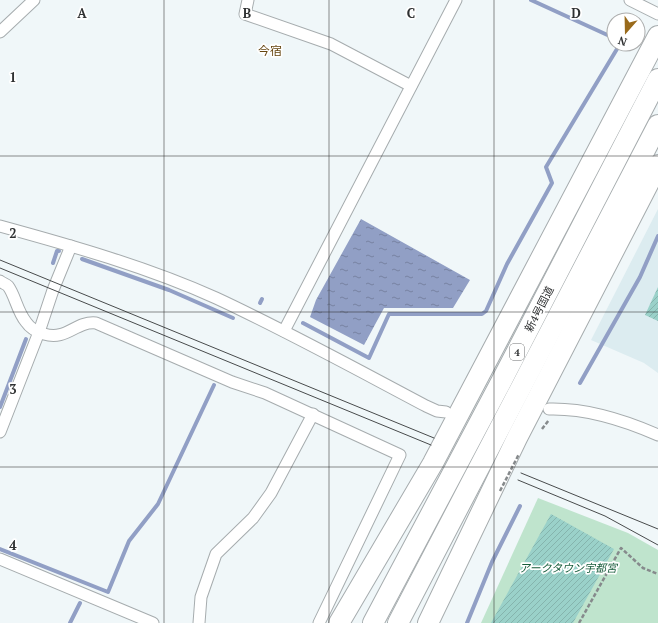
<svg xmlns="http://www.w3.org/2000/svg" width="658" height="623" font-family="'PT Serif','Noto Sans JP',serif">
	<style>
		.built { fill: #dcecf0 }
		.green { fill: #bfe4cd }
		.water { fill: url(#water-ripples) }
		.lines { fill: none; stroke-linecap: round; stroke-linejoin: round }
		.stream { stroke: #919fc5; stroke-width: 4 }
		.building { fill: url(#building-hatch) }
		.street-casing { stroke: #a6acae; stroke-width: 13 }
		.highway-casing { stroke: #a6acae; stroke-width: 22 }
		.path { stroke: #868a8c; stroke-width: 2.5; stroke-dasharray: 4 2; stroke-linecap: butt }
		.street { stroke: #fff; stroke-width: 11 }
		.highway { stroke: #fff; stroke-width: 20 }
		.tram { stroke: #484b4c; stroke-width: 1 }
		.path-bridge { stroke: #868a8c; stroke-width: 2.5; stroke-dasharray: 4 2; stroke-linecap: butt }
		.grid { fill: none; stroke: #2f3132; stroke-width: 1; stroke-opacity: 0.55 }
		.labels { text-anchor: middle; stroke-width: 3.5; stroke-linejoin: round; paint-order: stroke }
		.shield { fill: #fff; stroke: #6d6f70; stroke-width: 1 }
		.shield-label { font-size: 10px; font-weight: bold; fill: #2f3132 }
		.street-label { font-size: 11px; fill: #2f3132; stroke: #fff }
		.park-label { font-size: 11px; font-style: italic; fill: #165b3a; stroke: #fff }
		.neighbourhood-label { font-size: 12px; fill: #65450f; stroke: #fff }
		.grid-label { font-size: 13px; text-anchor: middle; font-weight: bold; fill: #2f3132; stroke: #fff; stroke-width: 3.5; stroke-linejoin: round; paint-order: stroke }
	</style>
	<defs>
		<pattern id="water-ripples" width="26" height="14" patternUnits="userSpaceOnUse"><rect width="26" height="14" fill="#919fc5"/><path d="M2 4q2-2 4 0t4 0M15 11q2-2 4 0t4 0" fill="none" stroke="#7782a1"/></pattern>
		<pattern id="building-hatch" width="6" height="6" patternUnits="userSpaceOnUse"><rect width="6" height="6" fill="#9ad1c9"/><path d="M-1 1l2-2M0 6l6-6M5 7l2-2" fill="none" stroke="#85b4ad"/></pattern>
	</defs>
	<rect width="100%" height="100%" fill="#f0f7f9"/>
	<polygon class="built" points="658,209 658,373 644,363 591,340"/>
	<polygon class="green" points="538,498 628,533 658,550 658,623 481,623"/>
	<polygon class="water" points="361,219 470,280 453,308 384,308 364,345 310,317 316,300"/>
	<g class="lines">
		<g class="stream">
			<polyline points="531,0 614,38"/>
			<polyline points="82,259 169,290 233,318"/>
			<polyline points="53,263 57,251 59,251"/>
			<polyline points="260,303 262,299"/>
			<polyline points="303,323 369,358 389,314 482,314 486,311 507,264 552,183 546,167 620,44"/>
			<polyline points="580,383 640,277 658,236"/>
			<polyline points="0,407 26,339"/>
			<polyline points="0,549 108,592 129,541 158,504 214,385"/>
			<polyline points="70,623 80,603"/>
			<polyline points="467,623 492,562 520,506"/>
		</g>
	</g>
	<g class="building">
		<polygon points="658,287 658,321 645,315"/>
		<polygon points="551,514 614,549 573,623 491,623"/>
	</g>
	<g class="lines">
		<g class="street-casing">
			<g id="street">
				<polyline points="248,0 245,14 331,44 411,86"/>
				<polyline points="630,0 658,14"/>
				<polyline points="0,32 34,0"/>
				<path d="M0,226c73,20 147,41 216,72 71,33 140,71 210,108l11,5 9,1"/>
				<path d="M0,281c2,2 6,3 8,5 7,9 9,25 18,36 4,6 11,10 18,12 23,7 31,-13 52,-11l136,59 33,11 135,62 -81,168"/>
				<polyline points="284,331 456,0"/>
				<path d="M549,409c38,-1 75,11 109,26"/>
				<polyline points="0,432 39,332 53,290 71,246"/>
				<polyline points="0,559 153,623"/>
				<polyline points="199,623 201,597 216,554 253,518 271,493 313,414"/>
			</g>
		</g>
		<g class="highway-casing">
			<g id="highway">
				<polyline points="339,623 433,463 658,36"/>
				<polyline points="373,623 501,382 658,79"/>
				<polyline points="398,623 658,125"/>
				<polyline points="428,623 517,438 658,165"/>
			</g>
		</g>
		<g class="path">
			<polyline points="542,429 549,420"/>
			<polyline points="579,623 621,548 643,568 658,574"/>
		</g>
		<use href="#street" class="street"/>
		<use href="#highway" class="highway"/>
		<g class="tram">
			<polyline points="0,260 434,438"/>
			<polyline points="0,268 431,445"/>
			<polyline points="521,473 658,529"/>
			<polyline points="518,480 605,516 658,545"/>
		</g>
		<polyline class="path-bridge" points="500,491 519,454"/>
	</g>
	<path class="grid" d="M164,0v623M329,0v623M494,0v623M0,156h658M0,312h658M0,467h658"/>
	<g class="labels">
		<rect class="shield" x="510" y="344" width="14" height="16" rx="3"/>
		<g class="shield-label">
			<text x="517" y="356">4</text>
		</g>
		<g class="street-label">
			<text transform="translate(539 309) rotate(-63)" y="4">新4号国道</text>
		</g>
		<g class="park-label">
			<text x="568" y="572">アークタウン宇都宮</text>
		</g>
		<g class="neighbourhood-label">
			<text x="270" y="55">今宿</text>
		</g>
	</g>
	<g class="grid-label">
		<text x="82" y="18">A</text>
		<text x="247" y="18">B</text>
		<text x="411" y="18">C</text>
		<text x="576" y="18">D</text>
		<text x="13" y="82">1</text>
		<text x="13" y="238">2</text>
		<text x="13" y="394">3</text>
		<text x="13" y="550">4</text>
	</g>
	<g transform="translate(626 32) rotate(200)"><circle r="19" fill="#ffffff" stroke="#acadad"/>
	<path d="M0-3L7 15L0 10L-7 15Z" fill="#996a1b"/>
	<text y="-6" font-size="11" font-weight="bold" text-anchor="middle" fill="#2f3132">N</text>
	</g>
</svg>
